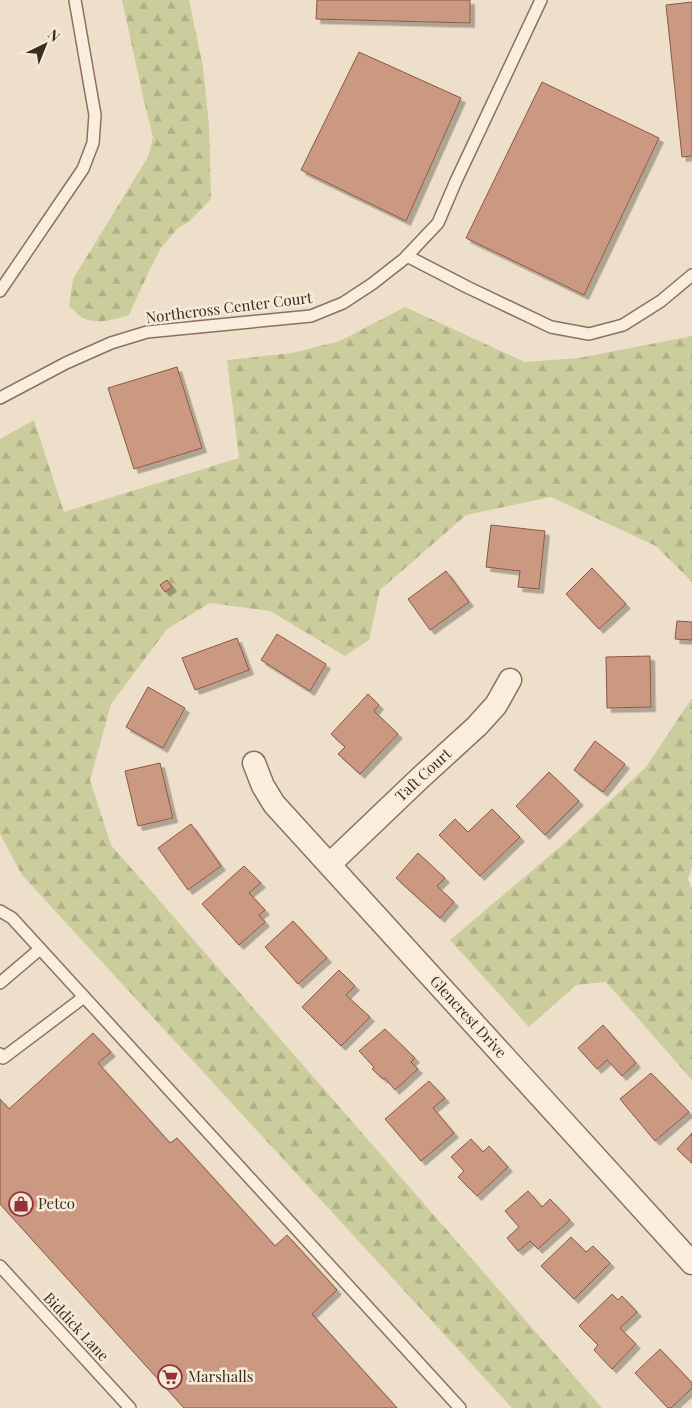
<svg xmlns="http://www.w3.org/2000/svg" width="692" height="1408" font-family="'Playfair Display',serif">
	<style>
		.forest { fill: url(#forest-firs) }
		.building { fill: #cb9881; stroke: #8a5844; filter: url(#shadow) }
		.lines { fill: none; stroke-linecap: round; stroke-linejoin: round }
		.lane-casing { stroke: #8b715e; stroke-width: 14 }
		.street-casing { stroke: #8b715e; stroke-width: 25 }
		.lane { stroke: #f9eddd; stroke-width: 11 }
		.street { stroke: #f9eddd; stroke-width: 22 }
		.labels { text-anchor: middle; stroke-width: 5; stroke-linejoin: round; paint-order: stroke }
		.street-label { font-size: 15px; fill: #3c2b21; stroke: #f6ead9 }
		.poi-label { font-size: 15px; fill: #3c2b21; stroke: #f6ead9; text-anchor: start }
	</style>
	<defs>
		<pattern id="forest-firs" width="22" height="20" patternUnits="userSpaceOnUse" patternTransform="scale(1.25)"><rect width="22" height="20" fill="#cccd9d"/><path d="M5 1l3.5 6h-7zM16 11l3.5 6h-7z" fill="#b0b087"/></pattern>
		<filter id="shadow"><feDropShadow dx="4.5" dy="4.5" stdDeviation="0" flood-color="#0004"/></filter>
	</defs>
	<rect width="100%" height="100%" fill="#eedfca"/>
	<g class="forest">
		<path d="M122,0h67l14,67 6,58 2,74 -21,22 -12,7 -17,20 -12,23 -20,44c-14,5 -35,10 -48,2 -4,-3 -8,-8 -12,-11l4,-27 75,-122 5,-20 -9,-36z"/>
		<polygon points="405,307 525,362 579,358 692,336 692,582 656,546 551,497 466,515 380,590 369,640 345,656 270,611 210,603 167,629 111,704 90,780 111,845 602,1408 512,1408 22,875 0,834 0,439 34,420 64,512 239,458 227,360 292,353 340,341"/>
		<polygon points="692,698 692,869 688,879 692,889 692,1080 606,982 576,985 529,1027 450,940 567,841 646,767"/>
	</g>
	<g class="building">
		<polygon points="317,0 470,0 470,23 316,19"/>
		<polygon points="692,2 692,156 682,157 666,5"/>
		<polygon points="359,52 461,98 406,221 301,170"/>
		<polygon points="542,82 659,138 584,295 466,238"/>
		<polygon points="177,367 202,448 134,469 108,388"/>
		<polygon points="491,525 545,531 539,589 518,587 520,571 486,567"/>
		<polygon points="592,568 626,604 599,629 566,594"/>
		<polygon points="446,571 469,602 430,630 408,599"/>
		<polygon points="167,580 172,587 165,592 160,585"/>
		<polygon points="677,621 692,622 692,640 675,639"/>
		<polygon points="277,634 326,664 310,691 261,660"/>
		<polygon points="237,638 249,670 195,690 182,658"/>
		<polygon points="650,656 651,707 607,708 606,657"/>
		<polygon points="148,687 185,708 163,748 126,727"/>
		<polygon points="368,694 379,705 374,711 398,734 360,774 338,754 345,747 331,734"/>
		<polygon points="595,741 625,764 603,792 574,770"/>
		<polygon points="160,763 173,818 138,826 125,771"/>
		<polygon points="549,772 579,801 545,835 516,806"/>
		<polygon points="492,809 520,837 480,876 439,835 455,819 468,832"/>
		<polygon points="191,824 221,866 188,890 158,848"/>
		<polygon points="418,853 445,878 437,886 454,902 440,918 396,878"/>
		<polygon points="244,866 261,883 249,893 265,910 259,915 265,922 239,945 202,904"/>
		<polygon points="293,921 327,958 298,984 265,947"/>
		<polygon points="339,970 355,986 346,995 370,1017 341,1046 302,1007"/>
		<polygon points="603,1025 636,1063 622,1076 607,1060 597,1069 578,1048"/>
		<polygon points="385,1029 415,1058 411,1062 418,1069 395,1090 385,1078 383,1079 372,1069 374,1067 359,1051"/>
		<polygon points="93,1033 111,1052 98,1063 170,1143 177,1138 275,1246 287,1235 337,1290 312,1314 397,1408 184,1408 0,1204 0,1099 9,1109"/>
		<polygon points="651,1073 689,1112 655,1141 620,1099"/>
		<polygon points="429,1081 445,1098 433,1108 454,1133 421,1161 385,1119"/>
		<polygon points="692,1133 692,1163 677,1149"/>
		<polygon points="471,1139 483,1152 489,1146 508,1167 477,1196 458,1177 464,1171 451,1157"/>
		<polygon points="528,1191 542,1207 550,1199 570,1220 538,1249 530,1241 518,1251 507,1238 519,1227 505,1211"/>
		<polygon points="571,1237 586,1252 593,1246 610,1263 574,1299 541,1266"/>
		<polygon points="612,1294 618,1300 622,1296 637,1312 620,1328 636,1344 612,1369 594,1350 598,1345 579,1326"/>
		<polygon points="660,1349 692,1383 692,1388 671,1408 668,1408 635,1373"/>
	</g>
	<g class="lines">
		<g class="lane-casing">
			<g id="lane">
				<polyline points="407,256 467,287 551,327 589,334 623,325 661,301 692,275"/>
				<polyline points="0,291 83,169 93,143 95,115 75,0"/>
				<polyline points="0,398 66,363 111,343 147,332 311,316 343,303 372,284 404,259 438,223 456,181 541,0"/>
				<polyline points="0,911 12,918 460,1408"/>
				<polyline points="0,983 40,949"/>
				<polyline points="0,1054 3,1058 84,997"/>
				<polyline points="0,1266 130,1408"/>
			</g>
		</g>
		<g class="street-casing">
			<g id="street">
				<path id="s1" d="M254,763l9,23 11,18 418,459"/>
				<path id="s2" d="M330,864l89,-85 58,-53 19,-21 14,-25"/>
			</g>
		</g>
		<use href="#lane" class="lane"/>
		<use href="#street" class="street"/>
	</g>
	<defs>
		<g id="shop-ring" transform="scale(1.25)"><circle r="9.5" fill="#f6ead9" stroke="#992f3c" stroke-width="1.5"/><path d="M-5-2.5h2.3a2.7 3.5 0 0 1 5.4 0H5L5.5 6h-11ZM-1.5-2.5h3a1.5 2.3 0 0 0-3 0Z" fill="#992f3c"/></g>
		<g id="supermarket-ring" transform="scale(1.25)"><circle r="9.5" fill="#f6ead9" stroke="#992f3c" stroke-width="1.5"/><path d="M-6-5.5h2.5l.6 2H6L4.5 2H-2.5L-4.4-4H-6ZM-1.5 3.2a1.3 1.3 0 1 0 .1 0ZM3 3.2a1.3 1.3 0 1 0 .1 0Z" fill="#992f3c"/></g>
	</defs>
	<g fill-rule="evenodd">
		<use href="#shop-ring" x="21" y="1204"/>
		<use href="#supermarket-ring" x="170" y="1377"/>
	</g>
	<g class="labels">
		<g class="street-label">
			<text transform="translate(229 308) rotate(-7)" y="5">Northcross Center Court</text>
			<text dy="5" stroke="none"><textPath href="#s2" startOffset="129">Taft Court</textPath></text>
			<text dy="5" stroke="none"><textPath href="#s1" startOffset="334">Glencrest Drive</textPath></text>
			<text transform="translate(76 1327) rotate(47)" y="5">Biddick Lane</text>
		</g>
		<g class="poi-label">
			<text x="38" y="1209">Petco</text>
			<text x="188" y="1382">Marshalls</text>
		</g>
	</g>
	<g transform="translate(45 45) rotate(43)" stroke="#f6ead9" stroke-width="4" paint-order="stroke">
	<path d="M0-4L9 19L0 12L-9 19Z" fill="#3c2b21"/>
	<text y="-8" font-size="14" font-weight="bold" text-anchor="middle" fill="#3c2b21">N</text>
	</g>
</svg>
